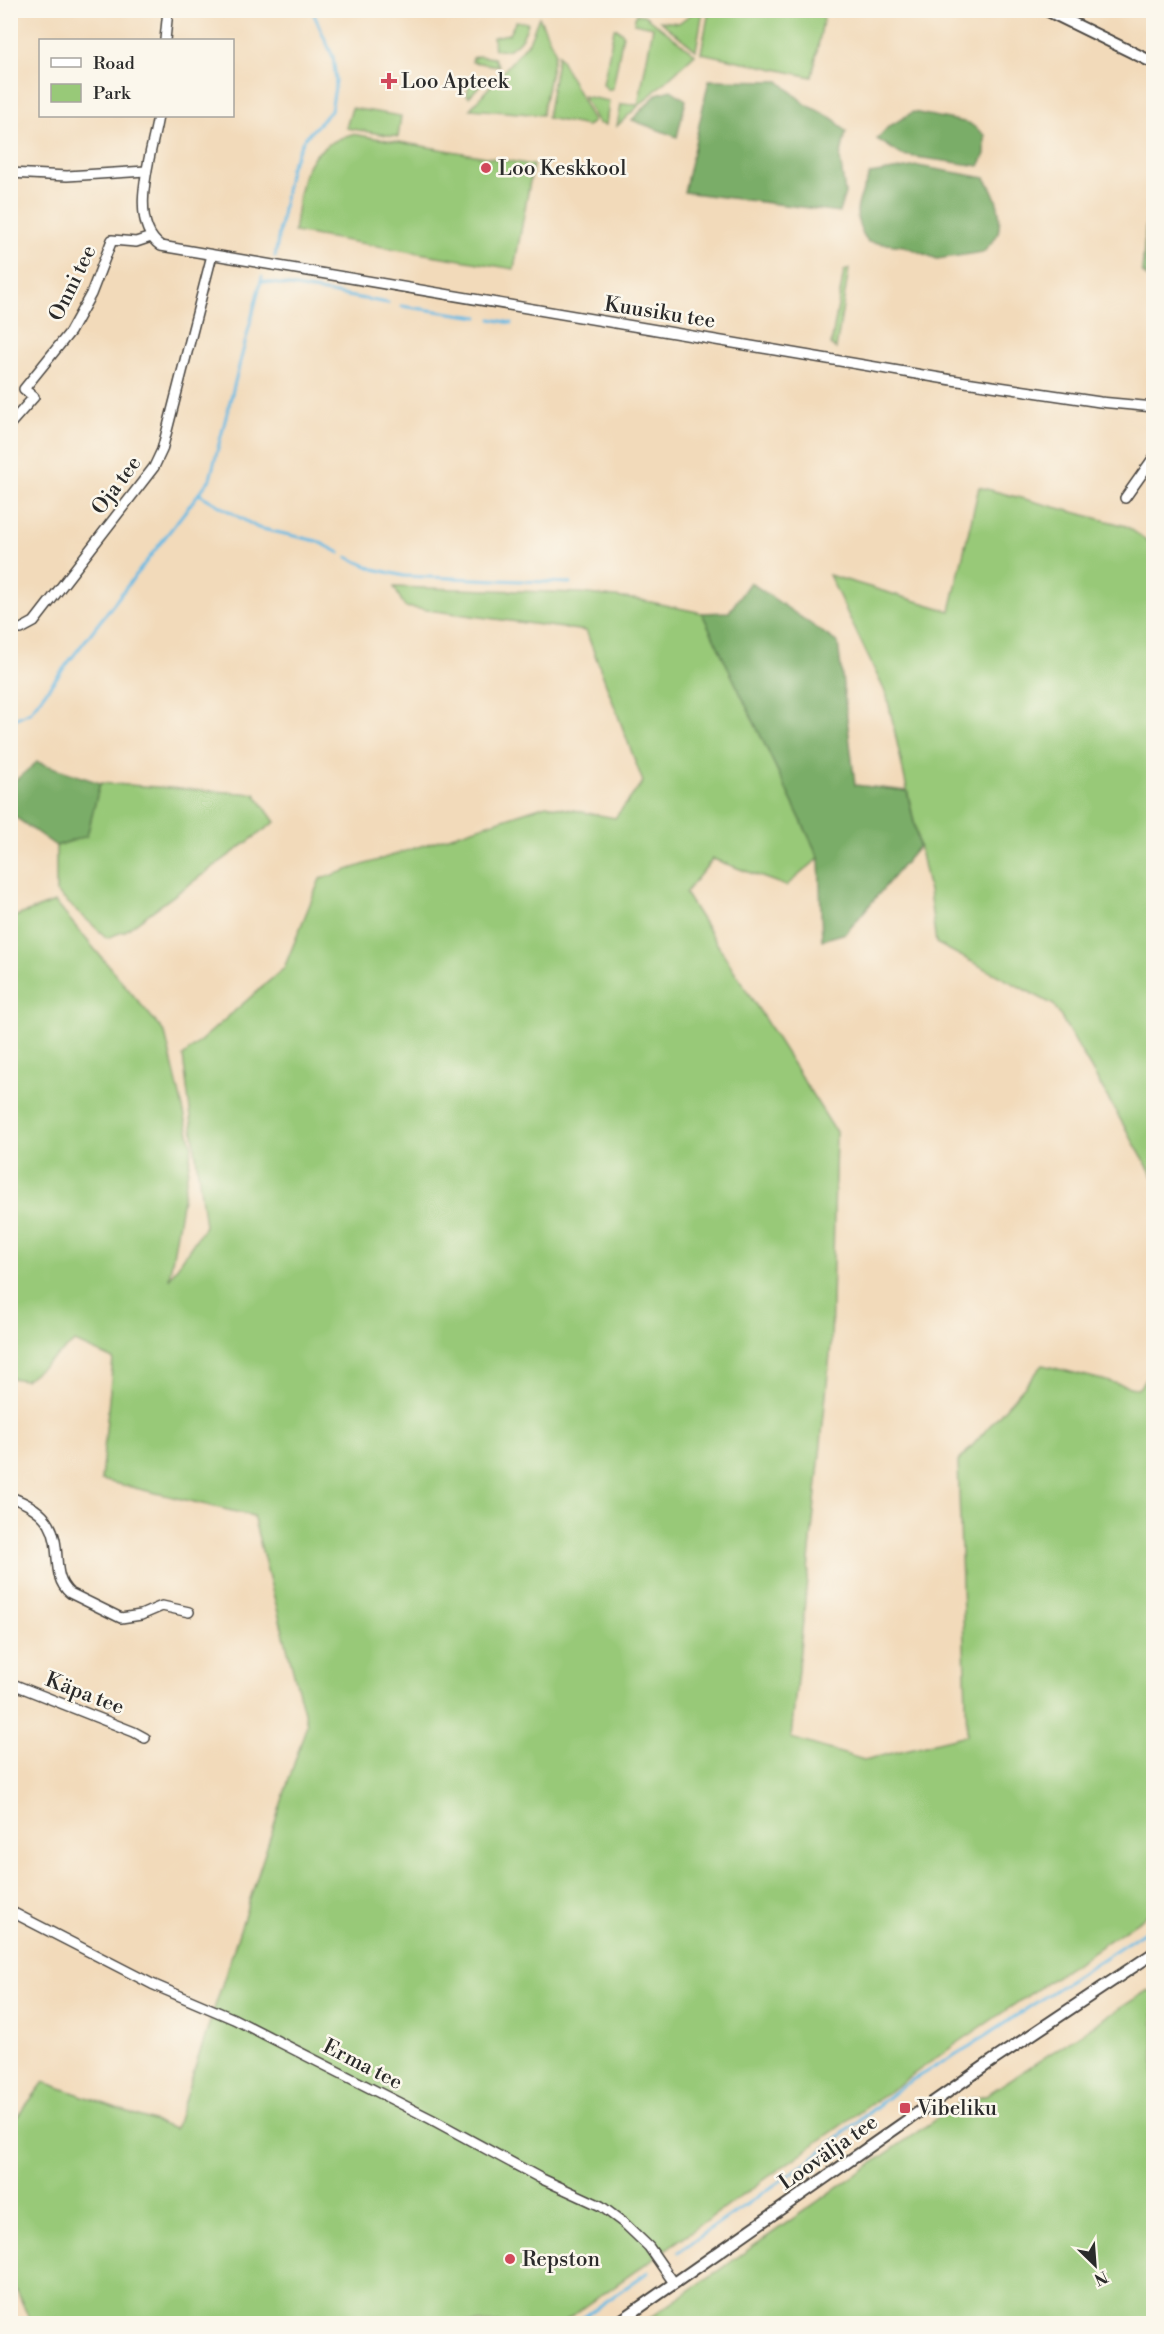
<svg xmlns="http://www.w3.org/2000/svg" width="1164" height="2334" font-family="'Libre Bodoni',serif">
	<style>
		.green { fill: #98c978; stroke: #627a52; stroke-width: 1.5 }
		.forest { fill: #7aad68; stroke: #526c4a; stroke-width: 1.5 }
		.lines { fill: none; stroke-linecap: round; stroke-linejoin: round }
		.stream { stroke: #68bae3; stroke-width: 3 }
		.minor-casing { stroke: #494540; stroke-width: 12 }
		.tertiary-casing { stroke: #494540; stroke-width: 14 }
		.minor { stroke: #fff; stroke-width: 9 }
		.tertiary { stroke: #fff; stroke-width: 10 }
		.poi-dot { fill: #d1495b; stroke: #fbf7ec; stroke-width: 2 }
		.labels { text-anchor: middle; stroke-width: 5; stroke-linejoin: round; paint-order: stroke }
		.poi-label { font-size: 21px; fill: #2b2b2b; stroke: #fbf7ec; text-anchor: start }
		.street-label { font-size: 21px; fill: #2b2b2b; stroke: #fbf7ec }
	</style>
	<rect width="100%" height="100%" fill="#fbf7ec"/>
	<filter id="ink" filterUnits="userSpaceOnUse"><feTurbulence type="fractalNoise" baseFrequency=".0167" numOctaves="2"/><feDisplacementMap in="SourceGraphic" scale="12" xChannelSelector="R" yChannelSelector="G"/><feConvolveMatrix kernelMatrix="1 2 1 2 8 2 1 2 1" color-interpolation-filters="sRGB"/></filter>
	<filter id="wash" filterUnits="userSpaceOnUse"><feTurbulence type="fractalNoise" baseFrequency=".008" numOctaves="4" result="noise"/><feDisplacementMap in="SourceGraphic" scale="24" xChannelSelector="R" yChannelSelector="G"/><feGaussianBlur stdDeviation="1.35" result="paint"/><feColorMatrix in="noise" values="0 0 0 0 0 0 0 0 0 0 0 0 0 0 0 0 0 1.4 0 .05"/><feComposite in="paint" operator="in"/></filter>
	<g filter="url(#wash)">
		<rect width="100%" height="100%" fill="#f2daba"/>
		<g class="green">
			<polygon points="696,10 703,11 696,50 660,21 679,23"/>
			<polygon points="709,11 825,11 812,77 701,53"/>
			<polygon points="636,14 644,15 695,54 617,126 621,104 638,105 653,27 634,23"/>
			<polygon points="539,17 555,51 542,115 470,109 529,42"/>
			<path d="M516,21l12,2c-4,16 -16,32 -34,26l-1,-12 16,-3z"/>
			<polygon points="614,29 618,29 623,34 613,88 608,90 603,84"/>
			<polygon points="558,54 593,121 592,123 587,126 547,118"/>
			<polygon points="478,56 494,58 499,66 472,62 473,58"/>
			<polygon points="470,77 485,80 469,97 467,95"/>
			<polygon points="583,96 609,101 606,125 598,123"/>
			<polygon points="352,108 401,116 398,137 346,128"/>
			<path d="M352,134l181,31 -19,104 -220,-37c8,-49 4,-81 58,-98z"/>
			<polygon points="849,269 836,349 831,345 844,271"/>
			<polygon points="979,487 1126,526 1153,545 1153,1176 1054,1005 936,943 929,891 887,696 829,575 950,611"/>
			<polygon points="394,587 580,593 641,600 702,613 819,858 786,886 713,859 685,893 836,1132 831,1345 791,1738 864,1760 967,1735 958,1462 1043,1365 1138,1389 1153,1371 1154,1774 1147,1781 1154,1808 1153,1911 956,2044 562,2323 31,2323 11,2277 10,2126 44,2082 175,2129 307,1724 253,1516 101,1480 113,1359 75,1342 25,1380 11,1378 11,918 55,902 165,1033 192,1146 169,1279 205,1226 183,1056 284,968 320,879 546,805 615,818 643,782 586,631 405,607"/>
			<polygon points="100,783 255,794 275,822 125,931 107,938 56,892 56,846 87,836"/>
			<polygon points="1148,1990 1154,1993 1153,2323 643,2323 959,2103 988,2094"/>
		</g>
		<g class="forest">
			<polygon points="709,80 779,81 805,104 834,119 846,132 840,158 845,193 839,212 684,192"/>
			<polygon points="671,90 686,100 677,137 632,120 657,94"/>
			<polygon points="913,112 969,123 985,135 985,154 979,166 902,155 877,139 888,127"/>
			<path d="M918,166l67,12c10,15 18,35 13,55 -2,6 -10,13 -14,19l-47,7 -33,-13 -36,-4c-19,-27 -10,-40 2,-68z"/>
			<polygon points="1149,186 1153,186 1153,284 1142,272"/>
			<polygon points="750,582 838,643 855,785 907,791 919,846 846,933 822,940 819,858 702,613 729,612"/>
			<polygon points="37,762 100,783 87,836 56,846 11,814 11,784"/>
		</g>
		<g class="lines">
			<g class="stream">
				<polyline points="275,257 290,168 304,139 331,111 336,81 333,57 312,10"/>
				<polyline points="261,281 388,303"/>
				<polyline points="401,306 478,317"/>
				<polyline points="491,319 511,323"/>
				<polyline points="199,494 258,528 317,541 340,553"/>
				<polyline points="347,557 374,569 404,576 570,583"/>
				<polyline points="10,721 30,712 210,479 262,277"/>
				<polyline points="678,2252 809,2161 902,2086 970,2046 1154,1925"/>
				<polyline points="574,2324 648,2272"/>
			</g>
		</g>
	</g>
	<g filter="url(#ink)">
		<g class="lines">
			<g class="minor-casing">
				<g id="minor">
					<polyline points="165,40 168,10"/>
					<path d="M158,116c-5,34 -32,106 3,130l791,134 148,22 54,5"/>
					<polyline points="10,173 67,176 146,171"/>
					<polyline points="10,424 34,397 24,389 70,332 91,294 112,240 136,242 151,237"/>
					<polyline points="1125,498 1154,457"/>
					<polyline points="10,629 21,629 34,622 154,467 162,450 212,255"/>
					<path d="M10,1497c71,24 31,72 60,96l51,25 20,-3 21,-9 27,6"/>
					<polyline points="10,1683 134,1732 145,1738"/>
					<polyline points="10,1911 152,1984 234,2019 431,2119 540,2178 601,2206 625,2224 649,2247 674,2283"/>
				</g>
			</g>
			<g class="tertiary-casing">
				<g id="tertiary">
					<polyline points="1046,10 1154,63"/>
					<polyline points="616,2324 992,2061 1154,1953"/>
				</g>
			</g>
			<use href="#minor" class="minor"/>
			<use href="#tertiary" class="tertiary"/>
		</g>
	</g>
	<g class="poi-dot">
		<path d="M386 72h6v6h6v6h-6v6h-6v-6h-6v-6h6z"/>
		<circle cx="486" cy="168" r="6"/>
		<rect x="899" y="2102" width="12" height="12" rx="3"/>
		<circle cx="510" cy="2259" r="6"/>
	</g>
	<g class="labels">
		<g class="poi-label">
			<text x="401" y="88">Loo Apteek</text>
			<text x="498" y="175">Loo Keskkool</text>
			<text x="917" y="2115">Vibeliku</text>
			<text x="522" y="2266">Repston</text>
		</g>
		<g class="street-label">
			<text transform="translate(72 283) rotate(-64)" y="7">Onni tee</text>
			<text transform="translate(660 312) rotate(9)" y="7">Kuusiku tee</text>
			<text transform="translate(116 485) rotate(-53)" y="7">Oja tee</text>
			<text transform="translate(85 1693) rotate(21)" y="7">Käpa tee</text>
			<text transform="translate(363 2064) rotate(27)" y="7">Erma tee</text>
			<text transform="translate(828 2152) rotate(-35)" y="7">Loovälja tee</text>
		</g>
	</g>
	<rect width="1164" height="2334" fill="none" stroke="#fbf7ec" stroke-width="36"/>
	<rect x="39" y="39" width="195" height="78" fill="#fbf7ec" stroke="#a8a59f" stroke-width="1.5"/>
	<rect x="51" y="58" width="30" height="9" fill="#ffffff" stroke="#a8a59f" stroke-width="1.5"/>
	<text x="93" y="69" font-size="18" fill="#2b2b2b">Road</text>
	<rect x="51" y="84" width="30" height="18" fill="#98c978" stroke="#a8a59f" stroke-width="1.5"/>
	<text x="93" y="99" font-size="18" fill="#2b2b2b">Park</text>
	<g transform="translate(1095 2265) rotate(155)" stroke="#fbf7ec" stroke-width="4.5" paint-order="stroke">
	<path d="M0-4.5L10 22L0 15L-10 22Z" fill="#2b2b2b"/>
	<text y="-9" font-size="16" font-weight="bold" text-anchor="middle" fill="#2b2b2b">N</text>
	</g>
</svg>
